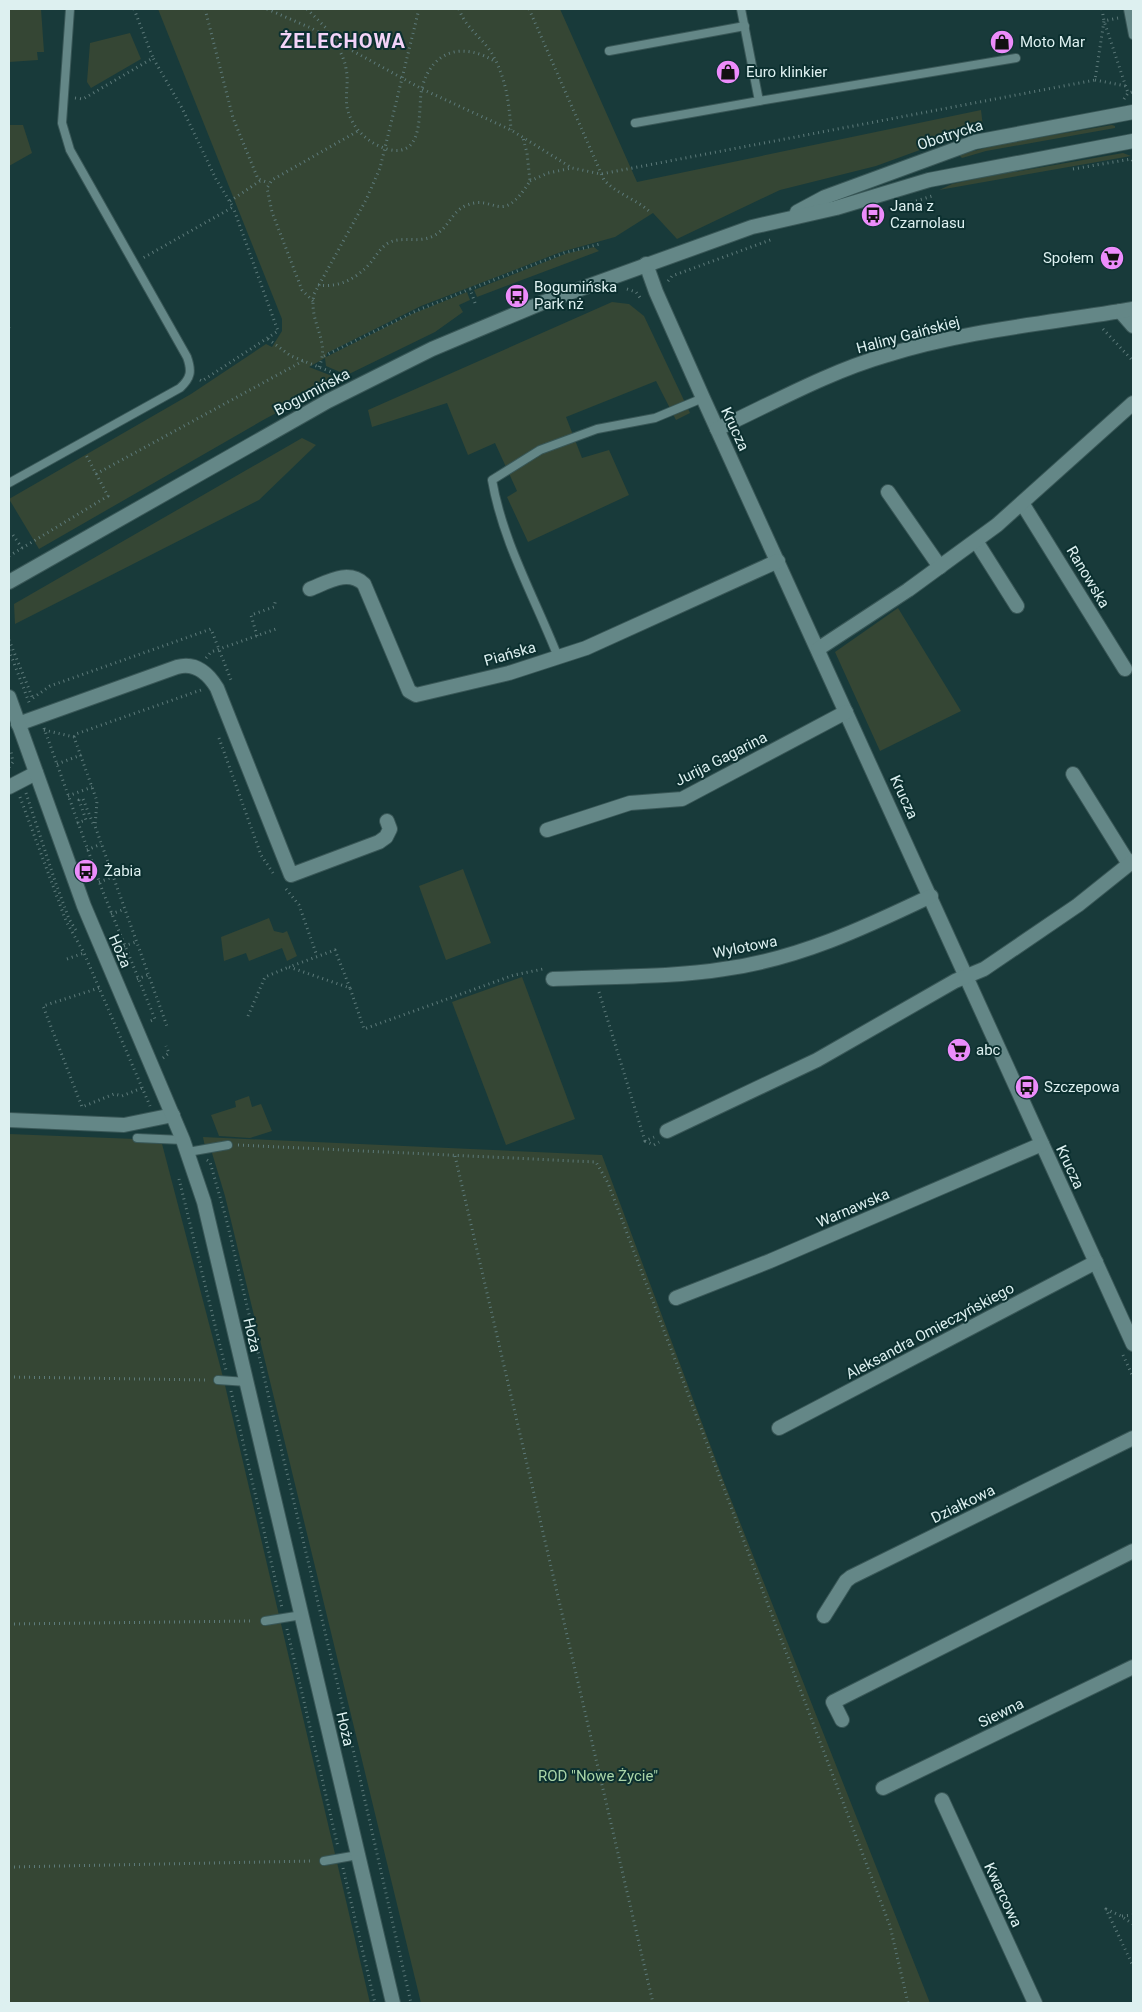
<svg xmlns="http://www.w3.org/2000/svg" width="1142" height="2012" font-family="Roboto,sans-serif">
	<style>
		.green { fill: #354634 }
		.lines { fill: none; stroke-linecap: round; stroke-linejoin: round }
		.service-casing { stroke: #395757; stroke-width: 10 }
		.minor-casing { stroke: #395757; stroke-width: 16 }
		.tertiary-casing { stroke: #395757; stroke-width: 16 }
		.path { stroke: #5d7a7a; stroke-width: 3; stroke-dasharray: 1 4; stroke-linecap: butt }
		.service { stroke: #648787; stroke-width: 8 }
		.minor { stroke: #648787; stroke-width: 14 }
		.tertiary { stroke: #648787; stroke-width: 14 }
		.labels { text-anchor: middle; stroke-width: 4; stroke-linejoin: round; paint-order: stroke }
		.poi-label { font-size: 15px; fill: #ddf0f0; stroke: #0c3030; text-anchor: start }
		.street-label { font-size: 15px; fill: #ddf0f0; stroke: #0c3030 }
		.park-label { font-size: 15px; fill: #aad5a8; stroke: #0c3030 }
		.district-label { font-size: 20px; font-weight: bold; letter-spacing: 1px; fill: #f3d3f8; stroke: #0c3030 }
	</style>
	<rect width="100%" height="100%" fill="#183a3a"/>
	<g class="green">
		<polygon points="9,9 41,9 44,52 37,52 38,60 9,62"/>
		<polygon points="158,9 560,9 637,182 981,110 983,127 876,166 780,190 677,239 653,213 615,237 561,252 421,306 327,353 326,357 412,314 467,292 470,300 459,305 463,312 435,332 347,375 326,366 325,358 309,367 340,379 265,419 39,549 9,499 191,394 266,344 272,347 282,331 282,319"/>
		<polygon points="130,33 141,59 91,88 87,82 90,43"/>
		<polygon points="23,125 32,153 9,166 9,125"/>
		<polygon points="1112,125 1115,126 1115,128 986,151 962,158 959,155 996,145"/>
		<polygon points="1123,153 1131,156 939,190 952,184 980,178"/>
		<polygon points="594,247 599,251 477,297 474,290 565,254"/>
		<polygon points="612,302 629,304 644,316 690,413 676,420 656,381 566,417 582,458 609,450 629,495 528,542 507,497 517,491 495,443 468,455 447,403 372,427 368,410"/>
		<polygon points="302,438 316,445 259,500 15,624 14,604"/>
		<polygon points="898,608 961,711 880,751 835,652"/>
		<polygon points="463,869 491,943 446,960 419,886"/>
		<polygon points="269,918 274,931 283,933 287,931 297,956 287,961 282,948 249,961 246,953 224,961 221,937"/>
		<polygon points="522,977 575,1119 506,1145 452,1002"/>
		<polygon points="249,1096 252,1107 261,1104 272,1131 250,1138 219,1136 211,1115 236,1107 235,1101"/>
		<polygon points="9,1134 161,1140 224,1381 370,2003 9,2003"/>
		<polygon points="203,1137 602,1155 724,1482 930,2003 421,2003 225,1196 212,1153 205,1147"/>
	</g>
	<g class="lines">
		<g class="service-casing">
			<g id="service">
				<polyline points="741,9 759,101 1016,58"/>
				<polyline points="1128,9 1133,35"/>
				<polyline points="609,51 745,26"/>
				<polyline points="635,123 759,101"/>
				<path d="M9,483l171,-95c11,-10 12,-17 7,-31l-117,-207 -8,-27 8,-114"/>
				<path d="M558,657c-23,-59 -55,-114 -66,-177l48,-30 57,-21 58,-11 48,-20"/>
				<polyline points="137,1138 183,1140"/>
				<polyline points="188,1152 228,1145"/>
				<polyline points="218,1380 247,1382"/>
				<polyline points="265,1621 302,1615"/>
				<polyline points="324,1861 358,1855"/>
			</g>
		</g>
		<g class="minor-casing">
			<g id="minor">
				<polyline points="646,264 656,292 703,398 1133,1344"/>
				<polyline points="1120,311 1133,326"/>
				<path d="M717,429c56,-26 111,-57 170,-74 80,-25 164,-32 246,-46"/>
				<polyline points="888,492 940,567"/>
				<polyline points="1022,503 1125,669"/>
				<polyline points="976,541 1017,606"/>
				<path d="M310,589c18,-7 38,-20 54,-5l45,107 7,4 93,-22 77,-25 192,-87"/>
				<polyline points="818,649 908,590 997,525 1133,403"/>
				<path d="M18,724l159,-57c18,-5 31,6 40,21l74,187 88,-33 7,-5 4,-8 -3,-8"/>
				<polyline points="1073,774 1129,864"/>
				<polyline points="9,787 36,773"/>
				<polyline points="547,830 630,803 682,799 846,712"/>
				<path d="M553,979c56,-3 115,-1 171,-10 74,-10 140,-41 207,-73"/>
				<polyline points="9,1120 124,1125 173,1115"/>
				<polyline points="667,1131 817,1060 955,981 984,969 1078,905 1133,861"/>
				<polyline points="676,1298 770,1261 1042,1144"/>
				<polyline points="779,1428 1096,1262"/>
				<polyline points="824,1616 846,1581 851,1577 1133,1438"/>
				<polyline points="842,1720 833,1702 1133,1551"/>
				<polyline points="883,1788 1133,1667"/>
				<polyline points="942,1800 1035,2003"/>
			</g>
		</g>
		<g class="tertiary-casing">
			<g id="tertiary">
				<polyline points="797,212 825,197 975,142 1133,112"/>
				<polyline points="9,582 328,401 432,349 544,302 752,227 836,208 929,180 1133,141"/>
				<polyline points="9,697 84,906 183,1140 204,1202 393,2003"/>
			</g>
		</g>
		<g class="path">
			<polyline points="134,9 153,58"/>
			<polyline points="205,9 233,118 258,179 269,183"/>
			<polyline points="267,9 311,28 422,89 511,130 572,168 601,174 1095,80 1104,21 1118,18"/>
			<polyline points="307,9 326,28 330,39"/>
			<path d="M459,9c6,18 22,28 32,43 15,25 18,50 20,78"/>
			<path d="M529,9l75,171c14,15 33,19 47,33"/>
			<polyline points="1102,9 1104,21 1128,93"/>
			<path d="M337,44c3,8 8,16 9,25 3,12 -1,25 1,38 4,20 20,36 40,42 40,11 30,-43 35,-61 10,-39 42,-46 74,-26"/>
			<polyline points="1095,80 1126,86"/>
			<polyline points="75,98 83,99 153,58 182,108 216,179 233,207 143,258"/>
			<polyline points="1124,99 1128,93 1132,92"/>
			<polyline points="1073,169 1131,159 1133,161"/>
			<polyline points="530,181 548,173 572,168"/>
			<polyline points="230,201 260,181"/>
			<polyline points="897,207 932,196"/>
			<polyline points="668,281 672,276 773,239"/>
			<path d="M318,285c22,3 40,-7 54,-24 5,-7 10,-15 18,-19 15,-6 30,2 45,-7 13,-7 17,-23 30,-29 30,-14 35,23 65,-25l-3,-28 -4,-15"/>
			<polyline points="627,289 636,292 641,299"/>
			<polyline points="313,301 302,290 272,212 267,188 272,180 358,131"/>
			<polyline points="475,303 470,289 564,253 600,244"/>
			<polyline points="9,327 13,325"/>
			<polyline points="1103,329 1133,361"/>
			<polyline points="268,339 291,356 344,377"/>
			<polyline points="324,356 416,311 470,289"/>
			<path d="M319,367c12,-27 -11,-44 -5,-73l52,-94 14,-32 39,-159"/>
			<polyline points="200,380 202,381 278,331 233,207"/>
			<polyline points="96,474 303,361"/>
			<polyline points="13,535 22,548"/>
			<polyline points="9,556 108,496 85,453"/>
			<polyline points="257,636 251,615 274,607 276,599"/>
			<polyline points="9,640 33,699"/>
			<polyline points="9,650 30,705"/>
			<polyline points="206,658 211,652 276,629"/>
			<polyline points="33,698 50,686 211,629 231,680"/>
			<polyline points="44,728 103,892 155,1019 148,1022"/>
			<polyline points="44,730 74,737 97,801 95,826 168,1029"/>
			<polyline points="74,737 76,734 201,690"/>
			<polyline points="219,738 261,855 273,873"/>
			<polyline points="57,764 81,755"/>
			<polyline points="9,767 13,762 11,752"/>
			<polyline points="26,793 55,881 69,919 77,932"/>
			<polyline points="68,796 92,787"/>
			<polyline points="20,797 66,921 84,953 150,1106"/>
			<polyline points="77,823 86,820 79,800 83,799 94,826"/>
			<polyline points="87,850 101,844"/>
			<polyline points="99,882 113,877"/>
			<polyline points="286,889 299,905 317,956"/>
			<polyline points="111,914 125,909"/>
			<polyline points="124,946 136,942"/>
			<polyline points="67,959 84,953"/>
			<polyline points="137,979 148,975"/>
			<polyline points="99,988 43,1006 82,1107 114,1094 122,1096 142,1088"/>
			<polyline points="350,988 335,950 289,967 350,988 364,1029 514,975 543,969"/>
			<polyline points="599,992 645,1141 654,1137"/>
			<polyline points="248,1016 265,977 289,967"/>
			<polyline points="163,1058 169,1053 166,1046"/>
			<polyline points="645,1141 654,1145 659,1142"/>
			<polyline points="238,1145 596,1162 608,1183 890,1926 908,2003"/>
			<polyline points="455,1156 653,2003"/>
			<polyline points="207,1160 210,1162 226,1218 358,1770 411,2003"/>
			<polyline points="179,1179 226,1370"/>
			<polyline points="1123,1355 1133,1377"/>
			<polyline points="9,1377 208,1380"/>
			<polyline points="231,1391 282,1608"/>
			<polyline points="9,1624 254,1621"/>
			<polyline points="287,1629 338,1847"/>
			<polyline points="9,1867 313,1861"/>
			<polyline points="343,1868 375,2003"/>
			<polyline points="1122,1916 1133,1915"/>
			<polyline points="1133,1924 1121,1916 1106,1909 1133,1966"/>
		</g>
		<use href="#service" class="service"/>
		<use href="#minor" class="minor"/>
		<use href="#tertiary" class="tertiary"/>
	</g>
	<defs>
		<g id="shop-disc" transform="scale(1.25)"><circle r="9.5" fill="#ec8cfb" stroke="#0c3030"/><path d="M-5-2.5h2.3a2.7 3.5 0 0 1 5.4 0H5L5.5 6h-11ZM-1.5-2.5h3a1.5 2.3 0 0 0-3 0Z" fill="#111"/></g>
		<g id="bus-disc" transform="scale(1.25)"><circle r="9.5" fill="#ec8cfb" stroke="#0c3030"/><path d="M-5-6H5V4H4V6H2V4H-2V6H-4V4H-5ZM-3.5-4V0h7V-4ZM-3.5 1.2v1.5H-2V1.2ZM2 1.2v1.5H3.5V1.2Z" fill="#111"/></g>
		<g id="supermarket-disc" transform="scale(1.25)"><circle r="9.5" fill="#ec8cfb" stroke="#0c3030"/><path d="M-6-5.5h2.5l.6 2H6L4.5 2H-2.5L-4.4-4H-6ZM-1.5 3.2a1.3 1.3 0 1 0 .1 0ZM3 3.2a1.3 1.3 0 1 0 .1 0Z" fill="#111"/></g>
	</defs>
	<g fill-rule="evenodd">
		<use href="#shop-disc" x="1002" y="42"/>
		<use href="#shop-disc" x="728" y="72"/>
		<use href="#bus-disc" x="873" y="215"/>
		<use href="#supermarket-disc" x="1112" y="258"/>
		<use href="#bus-disc" x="517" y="296"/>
		<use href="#bus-disc" x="86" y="871"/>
		<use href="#supermarket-disc" x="959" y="1050"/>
		<use href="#bus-disc" x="1027" y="1087"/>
	</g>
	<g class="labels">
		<g class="poi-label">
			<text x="1020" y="47">Moto Mar</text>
			<text x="746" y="77">Euro klinkier</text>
			<text x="890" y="211">Jana z<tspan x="890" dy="17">Czarnolasu</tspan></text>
			<text x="1094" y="263" text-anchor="end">Społem</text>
			<text x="534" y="292">Bogumińska<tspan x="534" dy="17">Park nż</tspan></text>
			<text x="104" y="876">Żabia</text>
			<text x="976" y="1055">abc</text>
			<text x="1044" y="1092">Szczepowa</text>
		</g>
		<g class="street-label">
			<text transform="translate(950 135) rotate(-18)" y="5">Obotrycka</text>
			<text transform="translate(908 335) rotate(-15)" y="5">Haliny Gaińskiej</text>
			<text transform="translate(312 392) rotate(-28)" y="5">Bogumińska</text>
			<text transform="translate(735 429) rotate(65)" y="5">Krucza</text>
			<text transform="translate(1088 577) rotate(59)" y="5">Ranowska</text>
			<text transform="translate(510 654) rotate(-16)" y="5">Piańska</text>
			<text transform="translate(721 759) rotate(-27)" y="5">Jurija Gagarina</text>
			<text transform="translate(904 797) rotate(65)" y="5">Krucza</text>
			<text transform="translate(745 947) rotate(-11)" y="5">Wylotowa</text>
			<text transform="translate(120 951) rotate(67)" y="5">Hoża</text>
			<text transform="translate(1070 1167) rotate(65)" y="5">Krucza</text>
			<text transform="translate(853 1208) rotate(-23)" y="5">Warnawska</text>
			<text transform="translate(930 1331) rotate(-28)" y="5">Aleksandra Omieczyńskiego</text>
			<text transform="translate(252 1335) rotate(77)" y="5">Hoża</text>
			<text transform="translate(963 1504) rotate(-26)" y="5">Działkowa</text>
			<text transform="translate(1001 1713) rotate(-26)" y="5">Siewna</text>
			<text transform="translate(345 1729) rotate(77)" y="5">Hoża</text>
			<text transform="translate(1003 1895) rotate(65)" y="5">Kwarcowa</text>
		</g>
		<g class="park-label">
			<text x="598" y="1781">ROD "Nowe Życie"</text>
		</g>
		<g class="district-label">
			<text x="343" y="48">ŻELECHOWA</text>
		</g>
	</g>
	<rect width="1142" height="2012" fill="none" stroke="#ddf0f0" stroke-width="20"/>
</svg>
